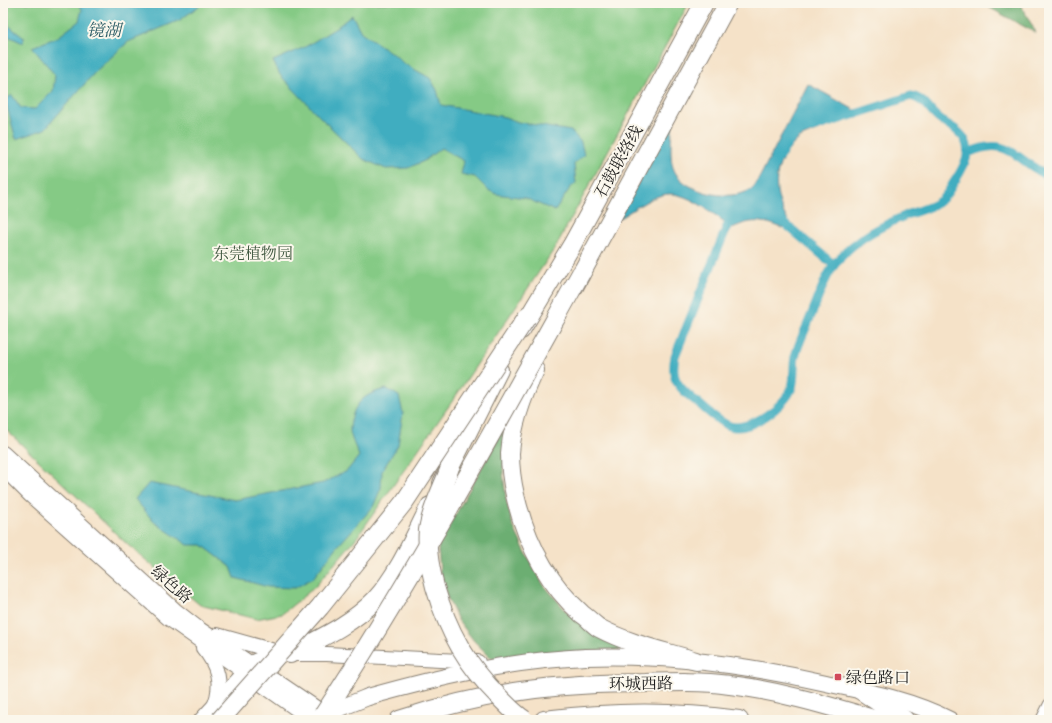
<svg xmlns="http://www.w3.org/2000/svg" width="1052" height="723" font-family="'IM FELL DW Pica','Noto Serif SC',serif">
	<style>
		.green { fill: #85ca85; stroke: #507350 }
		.forest { fill: #6cae72; stroke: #446547 }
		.water { fill: #41adc0; stroke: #2e646e }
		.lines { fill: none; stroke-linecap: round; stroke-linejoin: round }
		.canal { stroke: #41adc0; stroke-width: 9 }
		.street-casing { stroke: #887f72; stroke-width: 12 }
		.secondary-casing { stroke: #887f72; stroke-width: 16 }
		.primary-casing { stroke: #887f72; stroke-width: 18 }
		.highway-casing { stroke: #887f72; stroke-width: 20 }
		.street { stroke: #fff; stroke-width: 10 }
		.secondary { stroke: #fff; stroke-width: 14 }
		.primary { stroke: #fff; stroke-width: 16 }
		.highway { stroke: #fff; stroke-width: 18 }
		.primary-bridge-casing { stroke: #887f72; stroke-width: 18; stroke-linecap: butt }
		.highway-bridge-casing { stroke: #887f72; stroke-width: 20; stroke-linecap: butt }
		.primary-bridge { stroke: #fff; stroke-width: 16 }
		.highway-bridge { stroke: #fff; stroke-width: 18 }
		.poi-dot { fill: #d1495b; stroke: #fbf7ec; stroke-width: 1.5 }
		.labels { text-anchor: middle; stroke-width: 4; stroke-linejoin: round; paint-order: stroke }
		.street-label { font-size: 16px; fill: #1c1c1c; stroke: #fbf7ec }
		.park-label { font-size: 16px; fill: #415941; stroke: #fbf7ec }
		.poi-label { font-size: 16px; fill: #1c1c1c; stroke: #fbf7ec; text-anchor: start }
		.water-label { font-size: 17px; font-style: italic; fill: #2d5d66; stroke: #fbf7ec }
	</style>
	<rect width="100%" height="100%" fill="#fbf7ec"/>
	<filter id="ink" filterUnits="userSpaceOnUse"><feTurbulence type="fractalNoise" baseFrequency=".025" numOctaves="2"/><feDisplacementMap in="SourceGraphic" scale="8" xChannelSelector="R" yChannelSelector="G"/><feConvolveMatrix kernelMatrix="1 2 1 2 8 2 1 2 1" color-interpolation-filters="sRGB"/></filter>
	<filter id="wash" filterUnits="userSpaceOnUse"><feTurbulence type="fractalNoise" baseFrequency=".012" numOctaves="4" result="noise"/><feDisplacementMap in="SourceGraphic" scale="16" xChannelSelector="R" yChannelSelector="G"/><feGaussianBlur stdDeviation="0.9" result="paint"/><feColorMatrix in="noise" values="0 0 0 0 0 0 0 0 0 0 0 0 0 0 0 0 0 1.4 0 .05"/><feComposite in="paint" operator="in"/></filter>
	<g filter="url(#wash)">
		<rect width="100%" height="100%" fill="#f5e2c8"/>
		<polygon class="green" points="3,3 689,3 555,248 451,403 358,536 315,587 282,614 256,619 200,605 129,546 3,427"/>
		<g class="forest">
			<polygon points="981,3 1020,3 1036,33"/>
			<polygon points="511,415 503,471 506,499 513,526 525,551 543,584 567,612 631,650 536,654 492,659 474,641 458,620 447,597 440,572 438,546"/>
		</g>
		<g class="water">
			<polygon points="77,3 203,3 180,20 128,42 97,70 45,129 16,139 5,100 12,95 21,108 35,109 53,91 55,75 32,47 58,37 79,21 82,9"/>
			<polygon points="352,15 361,32 396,56 403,63 430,78 437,90 441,105 505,117 518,122 571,131 581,142 584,155 574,164 576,183 570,188 555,211 525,198 496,194 488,190 475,177 461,174 464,161 441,148 424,161 408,168 386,169 363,159 318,115 280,75 273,61 305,47 336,28"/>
			<polygon points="3,21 24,38 23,43 8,36 3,41"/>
			<path d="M808,84l54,30c-20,8 -41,14 -60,23 -6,3 -11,10 -15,15 -16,22 -12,46 1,69l-6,7c-18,-8 -32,-9 -49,0 -18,-12 -48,-40 -71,-33 -15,4 -30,16 -44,24l55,-99c-1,14 -5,40 2,52 12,22 62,32 80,14z"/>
			<path d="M387,389l12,7 4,17 -5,32 -16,26 -1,17 -8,19 -36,40 -24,31 -18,10 -27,-1 -33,-9 -4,-11 -29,-22h-14l-34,-23 -19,-23 14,-16 86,17 88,-17 24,-12 12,-15c-3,-8 -9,-19 -9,-27 2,-25 14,-36 37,-40z"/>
		</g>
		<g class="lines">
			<g class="canal">
				<path d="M911,96c17,4 19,20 34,27 31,16 26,34 9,59 -5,8 -8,16 -17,21 -8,5 -19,8 -28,11 -25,11 -52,24 -70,45 -15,17 -20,39 -29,59 -5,13 -12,26 -15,39 -2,10 0,21 -3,30 -6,19 -43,45 -62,39 -14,-5 -25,-18 -37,-27 -17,-14 -22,-21 -18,-43l53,-132 25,-27 41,-63z"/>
				<path d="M968,153c42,-19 47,8 81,23"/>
				<polyline points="776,216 834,265"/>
			</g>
		</g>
	</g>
	<g filter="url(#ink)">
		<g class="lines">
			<g class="street-casing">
				<polyline id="street" points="1041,720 1049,704"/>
			</g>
			<g class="secondary-casing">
				<g id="secondary">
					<polyline points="3,453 175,610 198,628 334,720"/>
					<polyline points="3,468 30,495 168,618 312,720"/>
					<polyline points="217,635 278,652"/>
					<path d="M203,648c14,16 20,35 12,56"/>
					<polyline points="201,720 255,661 272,654 327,654 478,662"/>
				</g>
			</g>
			<g class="primary-casing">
				<path id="primary" d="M368,697c71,-20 144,-37 218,-40 80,-3 161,8 240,26 43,9 85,17 124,37"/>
			</g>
			<g class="highway-casing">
				<g id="highway">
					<polyline points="574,287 728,3"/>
					<polyline points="521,330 572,245 704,3"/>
					<path d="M535,370c-12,25 -23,55 -25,83 0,14 2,29 5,42 11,47 31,87 67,119 6,4 11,10 17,14 30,16 64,23 97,33"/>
					<polyline points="442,483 499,370"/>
					<path d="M290,654c29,-15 62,-30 85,-54 24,-26 39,-63 55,-94"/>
					<polyline points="860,690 905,720"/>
					<path d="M399,720c84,-28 158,-37 247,-37 28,-1 56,-2 84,2 50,6 99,21 147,35"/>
					<path d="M544,720c64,-8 131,-9 195,0"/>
				</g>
			</g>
			<use href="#street" class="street"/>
			<use href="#secondary" class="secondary"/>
			<use href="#primary" class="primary"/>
			<use href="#highway" class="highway"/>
			<g class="primary-bridge-casing">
				<polyline id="primary-bridge" points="318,717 368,697"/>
			</g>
			<g class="highway-bridge-casing">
				<g id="highway-bridge">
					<path d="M449,470c-7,19 -18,39 -21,60 -2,19 2,38 7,57 13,45 32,78 65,111 8,8 16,17 25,22"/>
					<polyline points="220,720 320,607 405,501 527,317"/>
					<path d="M320,720c95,-145 177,-296 261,-447"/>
				</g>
			</g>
			<use href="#primary-bridge" class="primary-bridge"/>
			<use href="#highway-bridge" class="highway-bridge"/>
		</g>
	</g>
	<rect class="poi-dot" x="834" y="673" width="8" height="8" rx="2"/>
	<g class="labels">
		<g class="street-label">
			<text transform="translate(618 161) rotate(-61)" y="6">石鼓联络线</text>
			<text transform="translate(172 584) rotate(41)" y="6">绿色路</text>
			<text transform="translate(641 683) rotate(-1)" y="6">环城西路</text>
		</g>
		<g class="park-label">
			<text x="253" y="259">东莞植物园</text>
		</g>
		<g class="poi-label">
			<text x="846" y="683">绿色路口</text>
		</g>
		<g class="water-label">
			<text x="104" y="36">镜湖</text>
		</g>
	</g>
	<rect width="1052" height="723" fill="none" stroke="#fbf7ec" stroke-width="16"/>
</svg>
